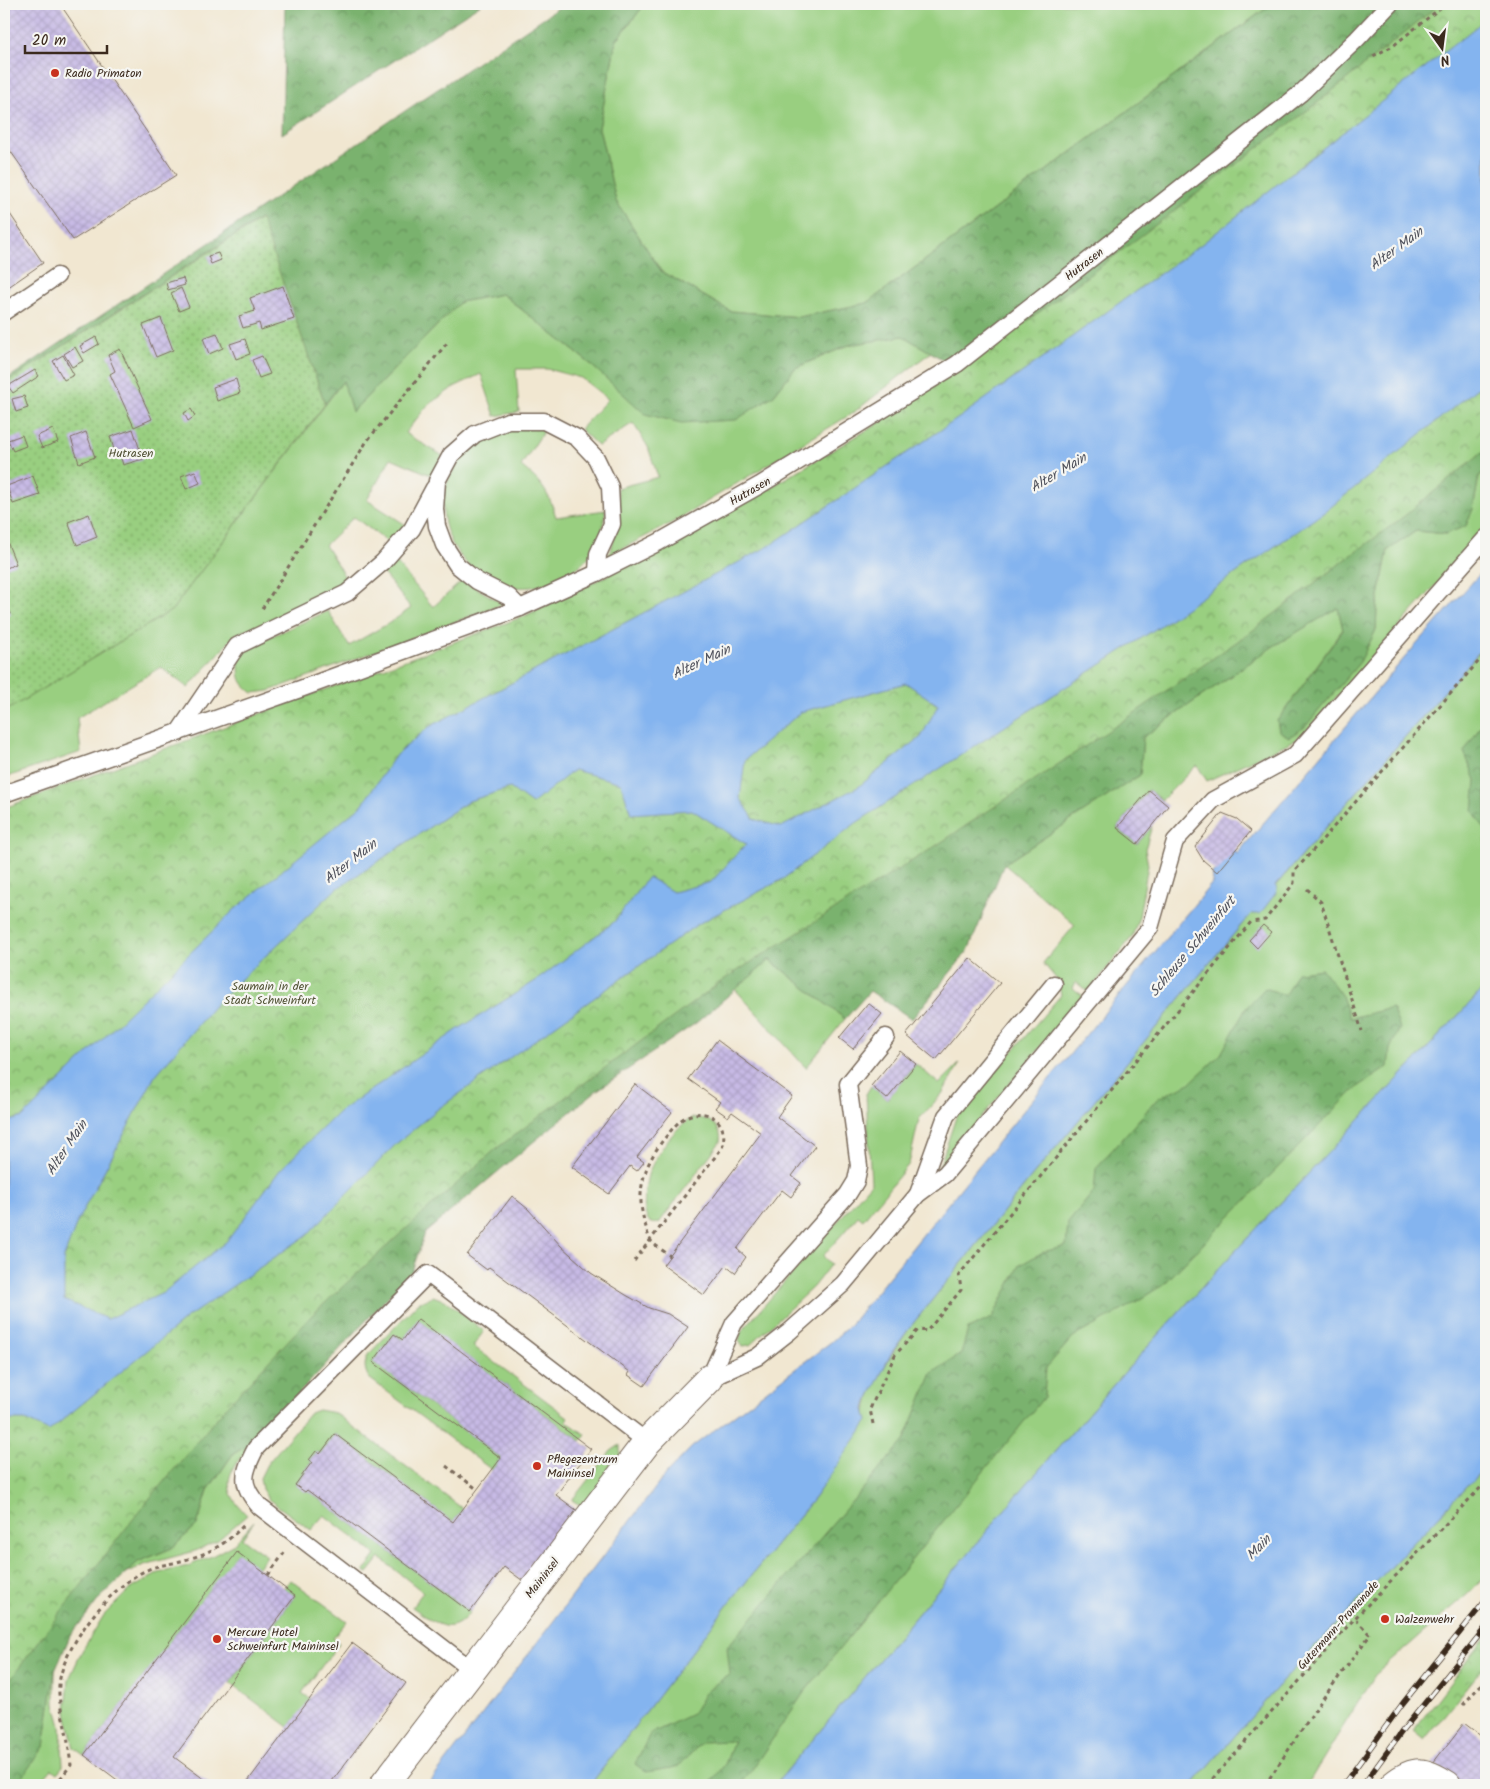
<svg xmlns="http://www.w3.org/2000/svg" width="1490" height="1789" font-family="Kalam,sans-serif">
	<style>
		.grass { fill: #99cf80; stroke: #6a7c4f }
		.forest { fill: url(#forest-crowns); stroke: #5a6e46 }
		.park { fill: url(#park-crowns); stroke: #6a7c4f }
		.garden { fill: url(#garden-dots); stroke: #6a7c4f }
		.water { fill: #84b4ef; stroke: #606f86; fill-rule: evenodd }
		.building { fill: url(#building-cross-hatch) }
		.lines { fill: none; stroke-linecap: round; stroke-linejoin: round }
		.lane-casing { stroke: #7b6c5d; stroke-width: 19 }
		.street-casing { stroke: #7b6c5d; stroke-width: 30 }
		.path { stroke: #7b6c5d; stroke-width: 3; stroke-dasharray: 4 4; stroke-linecap: butt }
		.lane { stroke: #fff; stroke-width: 16 }
		.street { stroke: #fff; stroke-width: 28 }
		.rail-casing { stroke: #3b2a1e; stroke-width: 5.5 }
		.rail { stroke: #f6f6f2; stroke-width: 4; stroke-dasharray: 11; stroke-linecap: butt }
		.poi-dot { fill: #c8321e; stroke: #f6f6f2; stroke-width: 2 }
		.labels { text-anchor: middle; stroke-width: 4.5; stroke-linejoin: round; paint-order: stroke }
		.poi-label { font-size: 12px; fill: #3b2a1e; stroke: #f6f6f2; text-anchor: start }
		.street-label { font-size: 12px; fill: #3b2a1e; stroke: #f6f6f2 }
		.park-label { font-size: 12px; fill: #525336; stroke: #f6f6f2 }
		.water-label { font-size: 14px; font-style: italic; fill: #51535d; stroke: #f6f6f2 }
	</style>
	<defs>
		<pattern id="forest-crowns" width="20" height="18" patternUnits="userSpaceOnUse" patternTransform="scale(1.25)"><rect width="20" height="18" fill="#7ab26e"/><path d="M2 6a3 3 0 1 1 6 0M12 15a3 3 0 1 1 6 0" fill="none" stroke="#65915a"/></pattern>
		<pattern id="park-crowns" width="20" height="18" patternUnits="userSpaceOnUse" patternTransform="scale(1.25)"><rect width="20" height="18" fill="#99cf80"/><path d="M2 6a3 3 0 1 1 6 0M12 15a3 3 0 1 1 6 0" fill="none" stroke="#7ea868"/></pattern>
		<pattern id="garden-dots" width="8" height="8" patternUnits="userSpaceOnUse" patternTransform="scale(1.25)"><rect width="8" height="8" fill="#99cf80"/><path d="M2 2h.1M6 6h.1" fill="none" stroke="#7ea868" stroke-width="1.8" stroke-linecap="round"/></pattern>
		<pattern id="building-cross-hatch" width="8" height="8" patternUnits="userSpaceOnUse" patternTransform="scale(1.25)"><rect width="8" height="8" fill="#c7bae5"/><path d="M0 0l8 8M0 8l8-8" fill="none" stroke="#aca0c4"/></pattern>
	</defs>
	<rect width="100%" height="100%" fill="#f6f6f2"/>
	<filter id="ink" filterUnits="userSpaceOnUse"><feTurbulence type="fractalNoise" baseFrequency=".02" numOctaves="2"/><feDisplacementMap in="SourceGraphic" scale="10" xChannelSelector="R" yChannelSelector="G"/><feConvolveMatrix kernelMatrix="1 2 1 2 8 2 1 2 1" color-interpolation-filters="sRGB"/></filter>
	<filter id="wash" filterUnits="userSpaceOnUse"><feTurbulence type="fractalNoise" baseFrequency=".0096" numOctaves="4" result="noise"/><feDisplacementMap in="SourceGraphic" scale="20" xChannelSelector="R" yChannelSelector="G"/><feGaussianBlur stdDeviation="1.12" result="paint"/><feColorMatrix in="noise" values="0 0 0 0 0 0 0 0 0 0 0 0 0 0 0 0 0 1.4 0 .05"/><feComposite in="paint" operator="in"/></filter>
	<g filter="url(#wash)">
		<rect width="100%" height="100%" fill="#f1e7d1"/>
		<g class="grass">
			<polygon points="645,4 1272,4 867,303 799,317 730,311 661,271 616,201 599,128 616,41"/>
			<path d="M502,294l86,68 57,51 129,-18 21,-27 54,-23 54,-9 28,16 -78,61 -178,108 -67,35c10,-23 13,-43 9,-68l41,-11 -10,-30 -15,-24 -35,23 -18,-17 28,-30 -27,-21 -34,-9h-31l3,43 -24,4 -14,-42 -27,13 -26,18 -23,28 38,23 -10,20 -42,-18 -24,42 39,25 -16,19 -36,-27 -29,28 23,37 -16,11 -35,18 -61,23 -48,54 -27,-21 -84,51 4,34 -77,26v-66l168,-102 171,-229 10,30 107,-109z"/>
			<path d="M517,427l28,2 -24,37c21,17 27,25 35,51l50,-7c-2,8 -3,18 -5,26 -8,22 -28,38 -49,46 -76,29 -143,-63 -90,-124 8,-10 18,-19 29,-24 8,-3 18,-5 26,-7z"/>
			<polygon points="1486,471 1486,529 1308,729 1295,740 1207,781 1197,765 1162,800 1148,790 1117,828 1137,844 1152,826 1145,849 1148,865 1139,917 1132,937 1088,992 1076,982 1073,988 1083,996 939,1168 956,1117 1061,995 1058,981 1043,963 1075,925 1004,864 1140,775 1143,737 1272,647 1338,607 1343,629 1277,721 1376,631 1377,607 1388,550 1416,531 1446,534 1473,509 1479,476"/>
			<path d="M395,561l38,46 30,-27 40,24 -234,87 -16,2c-15,-11 -14,-16 -14,-34l15,-15 74,-33 21,35 42,-24 20,-14 -29,-36z"/>
			<path d="M1486,644v342l-263,278 -99,109 -107,122 -242,290h-185l139,-182 86,-106 51,-82c-1,-22 32,-71 45,-89l122,-151 210,-252z"/>
			<polygon points="770,960 845,1019 806,1068 735,989"/>
			<polygon points="960,1063 942,1094 919,1119 909,1164 863,1220 858,1216 823,1256 831,1264 813,1287 750,1345 743,1346 739,1340 741,1332 871,1183 866,1094 871,1086 887,1099 916,1064 939,1084"/>
			<path d="M693,1118c15,-1 30,8 27,24l-61,81c-22,6 -14,-40 -10,-51 8,-19 26,-46 44,-54z"/>
			<path d="M433,1296l13,5 38,30 -11,15 95,71 -2,4 20,14 -5,6 -163,-121 -15,20 -9,-6 -21,28 128,96 -9,12 -123,-92c-5,-9 -5,-14 -1,-23l50,-52z"/>
			<path d="M318,1410l17,3 128,96 -10,13 -118,-88 -15,20 -4,-3 -4,11 -17,23 10,7 2,-2 163,122c-20,28 -37,9 -58,-5l11,-15 -43,-34 -12,15 -4,-2 12,-16 -52,-40 -13,15 -43,-31 -6,-10 -2,-11 7,-14 43,-51z"/>
			<path d="M255,1441c-24,27 -40,43 -8,74l-29,25 -23,11 -51,14 -18,8 12,-11 34,-14 25,-23 11,-35 25,-36z"/>
			<path d="M620,1445c0,6 1,12 -2,17 -7,13 -26,35 -38,43l-8,-5 39,-49z"/>
			<polygon points="1486,1466 1486,1574 1470,1592 1375,1675 1307,1785 1192,1785 1289,1674"/>
			<polygon points="254,1521 242,1539 267,1556 257,1568 237,1553 84,1755 74,1748 66,1712 69,1679 82,1651 104,1615 129,1590 159,1573 188,1566 212,1556 234,1544"/>
			<polygon points="291,1580 347,1621 333,1638 339,1643 302,1693 311,1699 289,1727 230,1683 295,1596 284,1588"/>
			<polygon points="55,1671 55,1704 61,1726 63,1766 57,1773 52,1769 38,1785 16,1785 44,1746"/>
		</g>
		<g class="forest">
			<polygon points="285,4 481,4 282,134"/>
			<polygon points="564,4 645,4 616,41 599,128 616,201 661,271 730,311 799,317 867,303 1272,4 1486,4 4,1041 525,616 692,534 889,417 959,369 903,336 849,345 795,368 774,395 736,420 681,423 645,414 588,362 502,294 460,302 352,412 343,381 325,404 260,219 4,384 4,381"/>
			<polygon points="1486,404 1486,471 1479,476 1473,509 1466,526 1446,534 1416,531 1388,550 1377,607 1376,630 1360,662 1305,727 1289,737 1279,731 1277,721 1343,630 1338,608 1272,647 1143,737 1140,775 1004,864 968,951 912,1019 870,991 845,1019 770,960 696,1023 596,1091 532,1143 425,1233 412,1271 255,1441 233,1454 208,1490 197,1525 172,1548 138,1562 100,1598 70,1636 55,1671 44,1747 16,1785 4,1785 4,1480"/>
			<polygon points="1486,718 1486,831 1473,811 1476,780 1464,752"/>
			<polygon points="1322,969 1342,996 1350,1018 1392,1008 1400,1028 1390,1049 1388,1067 1355,1089 1163,1285 1121,1311 1073,1337 1046,1368 1044,1397 803,1694 751,1771 739,1785 709,1785 725,1764 734,1741 702,1742 678,1767 646,1772 635,1764 650,1734 692,1714 707,1690 730,1674 727,1647 904,1441 932,1373 961,1354 968,1329 992,1318 1020,1265 1043,1252 1066,1246 1068,1223 1094,1191 1096,1168 1158,1098 1190,1083 1221,1054 1246,1008 1265,988 1285,995 1297,972"/>
		</g>
		<g class="park">
			<polygon points="1440,4 1486,4 1486,449 1403,517 1338,565 1252,631 1123,721 931,849 726,978 497,1148 389,1244 312,1315 226,1407 145,1504 65,1606 4,1688 4,808 525,616 692,534 889,417 960,369 1056,300 1316,104"/>
			<polygon points="1486,1636 1486,1671 1483,1668 1424,1740 1413,1731"/>
		</g>
		<polygon class="garden" points="261,219 325,404 172,610 4,712 4,384"/>
		<g class="water">
			<path d="M1486,19v362l-160,130 -169,117 -301,195 -73,56 -85,45 -260,185 -42,35 -89,91 -119,82 -139,114 -24,-11h-21v-297l19,-6 211,-207 128,-105 34,-50 33,-28 340,-181 191,-129 243,-174zM906,683l32,22 -17,32 -63,50 -77,40 -27,-8 -14,-21 5,-38 56,-48zM574,770l47,13 10,31 61,-4 54,34 -35,38 -38,10 -25,-15 -34,45 -77,58 -80,50 -118,82 -59,58 -53,71 -64,52 -56,26 -43,-19v-43l14,-37 77,-144 62,-74 118,-112 134,-89 41,-13 22,16z"/>
			<polygon points="1486,567 1486,644 1294,864 1275,886 1277,888 1276,893 1260,914 1251,914 1243,923 1033,1175 911,1326 892,1352 867,1402 865,1409 868,1421 815,1497 729,1603 590,1785 428,1785 666,1474 692,1447 831,1342 849,1326 1028,1105 1213,882 1212,873 1235,851 1237,854 1407,655"/>
			<polygon points="1486,986 1486,1466 1289,1674 1192,1785 775,1785 1017,1495 1124,1373 1223,1264"/>
		</g>
		<g id="blocks">
			<g class="building">
				<polygon points="4,4 60,4 176,175 73,240 4,142"/>
				<polygon points="4,205 43,263 4,290"/>
				<polygon points="218,253 221,260 211,264 208,256"/>
				<polygon points="183,278 185,285 168,290 166,283"/>
				<polygon points="283,286 294,319 261,330 259,323 243,328 239,316 255,311 250,298"/>
				<polygon points="181,288 189,307 179,311 171,293"/>
				<polygon points="161,318 173,350 156,357 143,325"/>
				<polygon points="217,333 223,348 209,354 203,338"/>
				<polygon points="96,337 99,344 84,353 80,346"/>
				<polygon points="245,339 250,354 236,359 230,344"/>
				<polygon points="75,347 83,361 72,367 64,354"/>
				<polygon points="120,349 152,419 134,427 110,374 115,371 108,355"/>
				<polygon points="63,355 74,375 64,380 53,361"/>
				<polygon points="262,356 270,374 259,378 252,360"/>
				<polygon points="35,370 39,376 13,393 8,386"/>
				<polygon points="236,379 240,393 217,401 213,387"/>
				<polygon points="4,390 9,399 4,402"/>
				<polygon points="24,396 28,408 16,412 12,399"/>
				<polygon points="191,409 195,416 188,421 184,413"/>
				<polygon points="53,429 58,442 42,448 37,436"/>
				<polygon points="133,429 143,459 123,465 120,455 116,455 110,437"/>
				<polygon points="86,432 95,457 79,463 71,438"/>
				<polygon points="22,435 26,446 13,451 8,440"/>
				<polygon points="195,471 200,483 186,489 181,476"/>
				<polygon points="33,476 40,495 13,504 7,486"/>
				<polygon points="89,514 97,537 77,545 68,522"/>
				<polygon points="4,534 16,564 4,569"/>
				<polygon points="7,605 11,614 4,616 4,606"/>
				<polygon points="1149,790 1168,806 1137,844 1117,828"/>
				<polygon points="1222,813 1237,819 1251,831 1217,872 1203,860 1195,847"/>
				<polygon points="1263,925 1271,932 1257,948 1249,940"/>
				<polygon points="970,958 1000,983 936,1060 906,1035"/>
				<polygon points="868,1003 882,1014 853,1049 839,1038"/>
				<polygon points="717,1040 792,1096 777,1117 815,1146 792,1176 801,1183 791,1197 782,1190 737,1249 746,1257 735,1273 726,1266 704,1295 663,1265 761,1133 732,1112 728,1117 715,1108 720,1102 688,1079"/>
				<polygon points="900,1051 916,1064 887,1099 871,1086"/>
				<polygon points="635,1084 672,1112 637,1157 644,1162 637,1171 630,1166 609,1194 572,1167"/>
				<polygon points="512,1196 528,1209 561,1246 591,1273 626,1295 649,1308 668,1314 688,1327 644,1386 628,1375 630,1372 489,1267 487,1270 467,1255"/>
				<polygon points="418,1319 591,1449 556,1495 583,1515 530,1586 504,1567 470,1612 307,1490 305,1492 295,1485 312,1462 309,1460 316,1451 320,1454 335,1434 453,1522 501,1458 373,1362 394,1334 403,1340"/>
				<polygon points="237,1552 295,1596 174,1757 212,1785 124,1785 84,1755"/>
				<polygon points="352,1643 406,1683 329,1785 245,1785"/>
				<polygon points="1464,1723 1486,1740 1486,1785 1463,1785 1433,1763"/>
			</g>
		</g>
	</g>
	<g filter="url(#ink)">
		<use href="#blocks" fill-opacity="0" stroke="#7b6c5d" stroke-width="1"/>
		<g class="lines">
			<g class="lane-casing">
				<g id="lane">
					<polyline points="4,312 57,276"/>
					<polyline points="520,608 509,597 477,581 457,565 444,545 437,526 435,509 437,481 451,455 475,434 508,421 544,421 577,438 596,458 610,487 612,524 598,554 597,573"/>
					<polyline points="178,733 237,646 347,593 383,562 412,529 434,488"/>
					<polyline points="4,794 303,688 520,608 597,573 659,542 760,485 957,364 1301,93 1357,39 1390,4"/>
					<polyline points="918,1194 946,1116 1054,984"/>
					<polyline points="709,1379 757,1357 789,1332 843,1284 918,1194 945,1174 1150,928 1175,841 1213,800 1295,755 1486,538"/>
					<polyline points="709,1379 734,1323 848,1194 856,1181 859,1166 848,1084 886,1037"/>
					<path d="M472,1670l-212,-163c-21,-23 -17,-34 -4,-59l172,-174 219,168"/>
				</g>
			</g>
			<g class="street-casing">
				<g id="street">
					<polyline points="384,1785 647,1442 709,1379"/>
					<path d="M1394,1785c21,-17 32,-14 53,0"/>
				</g>
			</g>
			<g class="path">
				<polyline points="1373,56 1393,46 1445,4"/>
				<polyline points="262,609 367,441 447,343"/>
				<polyline points="1307,889 1321,902 1362,1031"/>
				<path d="M634,1261l88,-113c8,-24 -12,-41 -34,-32 -10,4 -17,15 -24,23 -20,26 -29,53 -19,85 2,6 3,14 7,18 5,5 12,9 18,14"/>
				<polyline points="873,1424 870,1409 895,1355 918,1330 927,1331 961,1290 959,1275 1251,922 1265,920 1294,883 1294,872 1486,653"/>
				<polyline points="446,1466 477,1489"/>
				<polyline points="268,1575 285,1552"/>
				<polyline points="1463,1705 1479,1687 1486,1681"/>
				<path d="M55,1785l16,-20c-2,-13 -3,-26 -6,-38 -3,-14 -7,-28 -6,-42 3,-38 52,-100 88,-115 8,-4 17,-5 26,-7 32,-8 48,-14 72,-39"/>
				<polyline points="1207,1785 1355,1618 1486,1482"/>
				<polyline points="1265,1785 1321,1701 1370,1635 1355,1618"/>
			</g>
			<use href="#lane" class="lane"/>
			<use href="#street" class="street"/>
			<g class="rail-casing">
				<g id="rail">
					<polyline points="1343,1785 1403,1703 1486,1600"/>
					<polyline points="1363,1785 1403,1730 1486,1627"/>
				</g>
			</g>
			<use href="#rail" class="rail"/>
		</g>
	</g>
	<g class="poi-dot">
		<circle cx="55" cy="73" r="5"/>
		<circle cx="537" cy="1466" r="5"/>
		<circle cx="1385" cy="1619" r="5"/>
		<circle cx="217" cy="1639" r="5"/>
	</g>
	<g class="labels">
		<g class="poi-label">
			<text x="65" y="77">Radio Primaton</text>
			<text x="547" y="1463">Pflegezentrum<tspan x="547" dy="14">Maininsel</tspan></text>
			<text x="1395" y="1623">Walzenwehr</text>
			<text x="227" y="1636">Mercure Hotel<tspan x="227" dy="14">Schweinfurt Maininsel</tspan></text>
		</g>
		<g class="street-label">
			<text transform="translate(1084 264) rotate(-38)" y="4">Hutrasen</text>
			<text transform="translate(750 491) rotate(-30)" y="4">Hutrasen</text>
			<text transform="translate(542 1578) rotate(-52)" y="4">Maininsel</text>
			<text transform="translate(1338 1625) rotate(-48)" y="4">Gutermann-Promenade</text>
		</g>
		<g class="park-label">
			<text x="131" y="457">Hutrasen</text>
			<text x="270" y="990">Saumain in der<tspan x="270" dy="14">Stadt Schweinfurt</tspan></text>
		</g>
		<g class="water-label">
			<text transform="translate(1396 248) rotate(-36)" y="5">Alter Main</text>
			<text transform="translate(1058 472) rotate(-31)" y="5">Alter Main</text>
			<text transform="translate(701 661) rotate(-25)" y="5">Alter Main</text>
			<text transform="translate(350 861) rotate(-38)" y="5">Alter Main</text>
			<text transform="translate(1192 946) rotate(-50)" y="5">Schleuse Schweinfurt</text>
			<text transform="translate(66 1147) rotate(-56)" y="5">Alter Main</text>
			<text transform="translate(1258 1547) rotate(-46)" y="5">Main</text>
		</g>
	</g>
	<rect width="1490" height="1789" fill="none" stroke="#f6f6f2" stroke-width="20"/>
	<g transform="translate(1442 48) rotate(166)" stroke="#f6f6f2" stroke-width="4" paint-order="stroke">
	<path d="M0-4L9 19L0 12L-9 19Z" fill="#3b2a1e"/>
	<text y="-8" font-size="14" font-weight="bold" text-anchor="middle" fill="#3b2a1e">N</text>
	</g>
	<path d="M25 45v8h82v-8" fill="none" stroke="#3b2a1e" stroke-width="2.5"/>
	<text x="32" y="45" font-size="15" fill="#3b2a1e" stroke="#f6f6f2" stroke-width="4" paint-order="stroke">20 m</text>
</svg>
